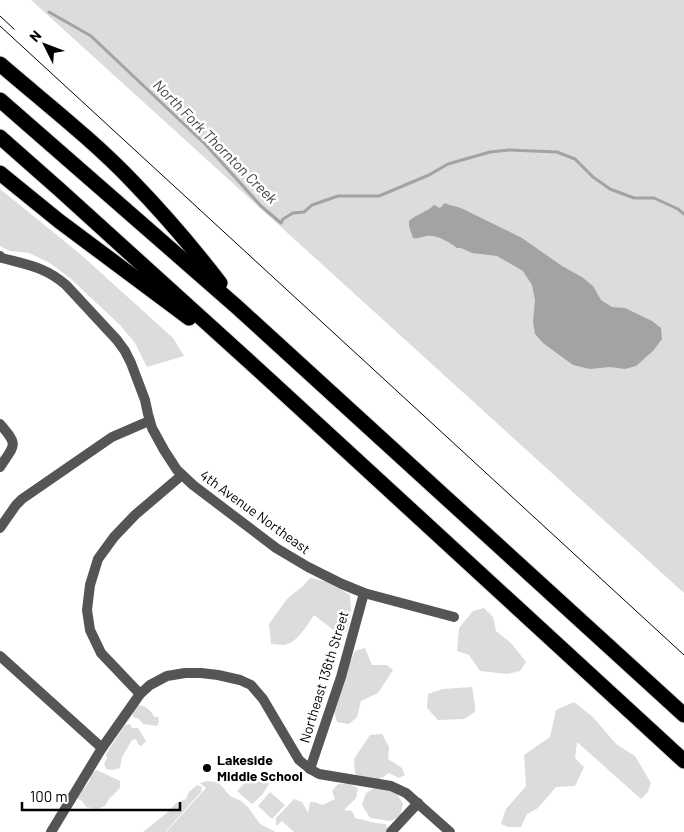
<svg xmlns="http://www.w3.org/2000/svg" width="684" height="832" font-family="Barlow,sans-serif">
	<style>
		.green { fill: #dcdcdc }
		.water { fill: #a3a3a3 }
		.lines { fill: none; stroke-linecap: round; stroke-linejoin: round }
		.stream { stroke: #a3a3a3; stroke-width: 3 }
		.highway-casing { stroke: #dbdbdb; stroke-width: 17 }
		.street { stroke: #555; stroke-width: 10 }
		.highway { stroke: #000; stroke-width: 15 }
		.tram { stroke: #000; stroke-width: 1 }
		.poi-dot { fill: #000; stroke: #fff; stroke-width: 2 }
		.labels { text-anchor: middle; stroke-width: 5; stroke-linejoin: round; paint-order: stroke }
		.street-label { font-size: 14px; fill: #000; stroke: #fff }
		.poi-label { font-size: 14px; font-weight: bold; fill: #000; stroke: #fff; text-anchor: start }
		.water-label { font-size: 15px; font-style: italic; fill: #444; stroke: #fff }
	</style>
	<rect width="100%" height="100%" fill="#fff"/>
	<g class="green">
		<polygon points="31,0 684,0 684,593"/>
		<polygon points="0,189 79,253 173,338 184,356 147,367 135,343 120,325 70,278 48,262 29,253 10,251 0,246"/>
		<path d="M310,578l19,4 21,13 1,16 -4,20 -7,4 -26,-20c-7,10 -18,30 -31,30 -4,0 -8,-1 -12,-1l-2,-20 18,-25 16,-13z"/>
		<polygon points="484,608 493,617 496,631 511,643 526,662 520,671 507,674 480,671 469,655 457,651 459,628 473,611"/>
		<polygon points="365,648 372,665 387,665 393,670 378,693 361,701 357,717 349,724 337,722 333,708 341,684 355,651"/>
		<polygon points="472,687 475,705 475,712 464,719 438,720 427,708 428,694 443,689"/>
		<polygon points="574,702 593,717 616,744 635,756 651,783 648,792 641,799 577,742 575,758 584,767 575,786 556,787 538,808 527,814 521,827 508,827 501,824 506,809 526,786 524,755 550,737 556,710"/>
		<path d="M138,705c8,1 13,5 16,12h4l1,5 -2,4 -14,-2 -4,-5 -6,-2v-8z"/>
		<polygon points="130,724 132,728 138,728 146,741 141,746 139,745 136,739 132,740 122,757 120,768 113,770 106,769 104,764 107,758 106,754 125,725"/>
		<path d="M382,734l7,13 -1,12 14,9 3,7 -6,3 -10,-5c-14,11 -20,8 -34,1l-1,-15 16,-24z"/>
		<path d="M97,770l23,11v7l-12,12 -3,6 -8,3 -11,-2 -4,-6 -5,-3 1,-6c8,-5 13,-10 13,-19z"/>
		<polygon points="255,772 269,784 262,795 252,804 237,791"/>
		<polygon points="207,781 216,782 220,784 230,796 241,801 248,807 260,824 276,832 166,832 206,788 200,783"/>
		<polygon points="338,784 349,784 358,788 356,798 344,810 352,811 355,818 376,823 386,824 388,831 387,832 294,832 282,821 276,826 276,818 294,799 302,802 308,813 310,802 315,802 322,805 335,799 332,791"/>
		<polygon points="197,785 202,787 201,792 165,832 143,832 168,812 176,803 186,799 189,792"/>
		<polygon points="376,787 396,792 403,804 400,817 390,821 370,818 362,805 366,793"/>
		<polygon points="270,792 285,805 272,819 258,806"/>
	</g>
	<path class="water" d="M445,203c5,3 12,3 18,6l59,29 40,28 20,11 11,9 8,14 11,7 13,1 27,13 9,7 1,11 -9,12 -17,15 -11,3 -15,-2 -20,2 -17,-4 -30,-22 -8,-9 -2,-12 2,-22 -3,-15 -9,-14 -26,-15 -25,-3 -11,-5h-4c-8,-6 -20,-14 -31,-12 -5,1 -8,3 -13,2l-4,-12v-5c8,-7 18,-9 25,-16l6,3z"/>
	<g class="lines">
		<polyline class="stream" points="49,12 91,36 206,145 261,206 281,223 283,219 293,213 304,212 312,205 338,196 379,196 429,175 448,164 490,152 509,150 557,152 575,159 593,177 610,189 634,198 654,198 678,209 684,214"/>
		<g class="highway-casing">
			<g id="highway">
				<path d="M0,64c44,38 93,76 133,118 31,32 60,66 87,101"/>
				<polyline points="0,100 237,307 684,715"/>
				<polyline points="0,137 60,190 264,375 684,761"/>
				<polyline points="0,173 59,221 189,318"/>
			</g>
		</g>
		<g class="street">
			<path d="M0,256l2,2c26,7 43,9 64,27l51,55 8,11 6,12 14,37 3,14 4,14 12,22 13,20 16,15 83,63 32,19 34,17 22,9 90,24"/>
			<path d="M0,424c19,22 15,20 0,43"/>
			<polyline points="0,528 16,505 22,499 112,437 149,421"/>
			<polyline points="0,656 102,748"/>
			<polyline points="140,694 101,653 90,630 87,610 90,585 98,559 114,537 135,515 182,475"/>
			<polyline points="310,769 341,677 364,593"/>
			<polyline points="51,832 102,748 140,694 150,685 167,676 185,673 201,673 218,675 240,680 251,685 263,699 299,760 310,769 319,774 391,786 406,793 450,832"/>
			<polyline points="391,832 418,803"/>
		</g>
		<use href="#highway" class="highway"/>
		<g class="tram">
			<polyline points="0,16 14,29"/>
			<polyline points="0,26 684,655"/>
		</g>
	</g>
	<circle class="poi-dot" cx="207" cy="768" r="5"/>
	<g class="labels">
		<g class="street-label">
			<text transform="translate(255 512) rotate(36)" y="5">4th Avenue Northeast</text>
			<text transform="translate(324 677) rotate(-73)" y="5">Northeast 136th Street</text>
		</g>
		<g class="poi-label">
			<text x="217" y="765">Lakeside<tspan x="217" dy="16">Middle School</tspan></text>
		</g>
		<g class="water-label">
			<text transform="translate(215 142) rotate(45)" y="5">North Fork Thornton Creek</text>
		</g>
	</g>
	<g transform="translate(45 45) rotate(312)" stroke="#ffffff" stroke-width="4" paint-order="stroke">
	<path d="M0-4L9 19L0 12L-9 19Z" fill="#000000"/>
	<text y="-8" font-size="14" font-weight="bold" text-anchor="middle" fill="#000000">N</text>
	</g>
	<path d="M22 802v8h158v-8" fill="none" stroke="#000000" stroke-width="2.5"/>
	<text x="30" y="802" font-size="15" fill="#000000" stroke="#ffffff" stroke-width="4" paint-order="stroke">100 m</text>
</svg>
